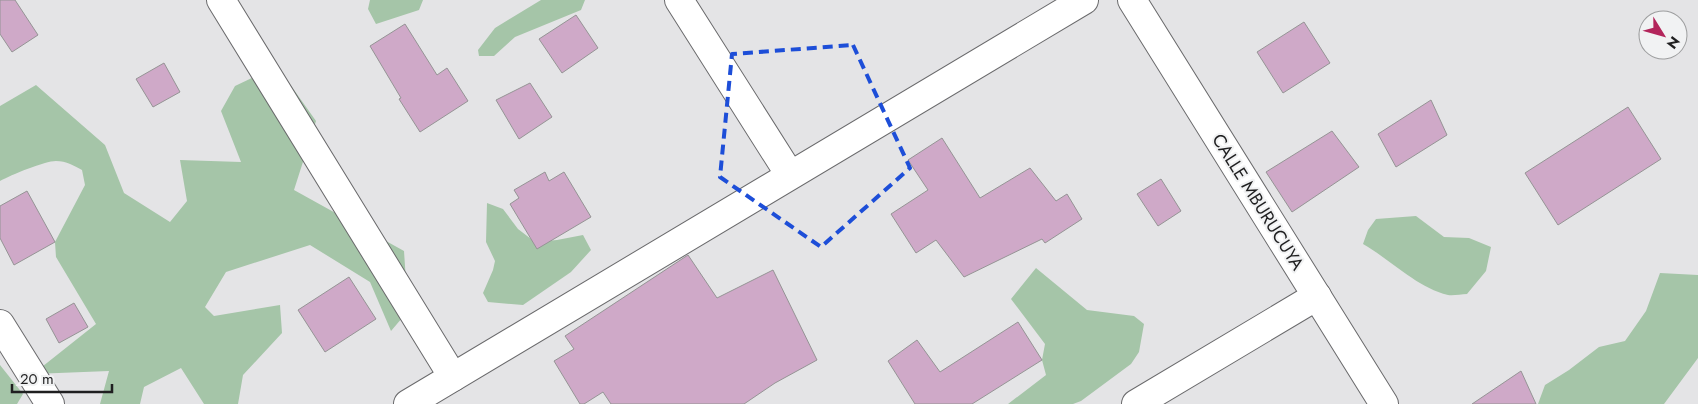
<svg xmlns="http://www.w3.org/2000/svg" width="1698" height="404" font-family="Jost,sans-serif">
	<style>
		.green { fill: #a5c5a8 }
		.building { fill: #cfa9c8; stroke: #959495 }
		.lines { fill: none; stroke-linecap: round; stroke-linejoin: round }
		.street-casing { stroke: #6a6a6c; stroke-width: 30 }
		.street { stroke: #fff; stroke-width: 28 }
		.marked { fill: none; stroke: #1d4ed8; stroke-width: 4; stroke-dasharray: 10 6; stroke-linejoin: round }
		.labels { text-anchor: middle; stroke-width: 4; stroke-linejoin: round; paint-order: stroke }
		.street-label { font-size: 18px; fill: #1f1f20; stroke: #f1f2f3 }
	</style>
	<rect width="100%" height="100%" fill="#e4e4e6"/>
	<g class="green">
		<polygon points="370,0 423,0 419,10 376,24 368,9"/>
		<polygon points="541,0 585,0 581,10 515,37 494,56 479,56 478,50 495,28"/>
		<path d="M277,66l39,55 -22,69 110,61 4,60 -17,20 -21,-49 -60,-37 -84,27 -21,35 9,9 66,-11 2,28 -39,42 -5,29h-34l-23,-36 -37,19 -4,17h-40l9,-33 -76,3 63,-50 -40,-67 -1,-15 30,-57 -3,-15c-7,-4 -16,-9 -26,-9 -11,0 -45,14 -56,20v-75l36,-21 69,60 19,48 46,29 17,-21 -7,-41 61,2 -20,-51 14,-25z"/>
		<polygon points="487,203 503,209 518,229 535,242 557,240 583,235 591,250 571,272 523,305 488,302 483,293 493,270 495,261 486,242"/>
		<path d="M1416,216l28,21 25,1 22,9 -5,24 -19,23c-6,0 -14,2 -19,1 -32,-8 -57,-35 -85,-51l5,-14 8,-11z"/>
		<polygon points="1036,268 1087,310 1134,316 1144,324 1139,352 1131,364 1081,401 1073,404 1008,404 1046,375 1042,360 1045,344 1011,299"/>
		<polygon points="1660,273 1698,275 1698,358 1664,404 1538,404 1545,385 1569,370 1599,347 1625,341 1646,311"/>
		<polygon points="0,365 23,394 17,404 0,404"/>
	</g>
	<g class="building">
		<polygon points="0,0 15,0 38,35 12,52 0,34"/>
		<polygon points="576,15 598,48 562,73 539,39"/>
		<polygon points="1304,22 1330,63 1283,93 1257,52"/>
		<polygon points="405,24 437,75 447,68 468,101 420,132 399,99 401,98 370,46"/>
		<polygon points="164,63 180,92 153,107 136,79"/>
		<polygon points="530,83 552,117 519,139 496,100"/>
		<polygon points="1431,100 1447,135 1396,167 1378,134"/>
		<polygon points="1628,107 1661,159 1558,225 1525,173"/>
		<polygon points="1332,131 1359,167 1292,212 1266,172"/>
		<polygon points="942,138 980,198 1030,168 1056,201 1067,194 1082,219 1045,243 1042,239 964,277 936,240 916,253 891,214 928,190 908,160"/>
		<polygon points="545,172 549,181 564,172 591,217 537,249 510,204 519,198 514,190"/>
		<polygon points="1161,179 1181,211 1158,226 1137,194"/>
		<polygon points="27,191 55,242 14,265 0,238 0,206"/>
		<polygon points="688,255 717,298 773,270 817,360 775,383 744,404 611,404 603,392 584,404 580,404 554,361 574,349 565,336"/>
		<polygon points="349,277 376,319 325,352 298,310"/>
		<polygon points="74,303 88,327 59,343 46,319"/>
		<polygon points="1018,322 1042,360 972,404 915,404 888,361 917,340 940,372"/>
		<polygon points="1521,371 1536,404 1472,404"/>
	</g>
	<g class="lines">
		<g class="street-casing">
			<g id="street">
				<polyline points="221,0 453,377"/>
				<polyline points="679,0 790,175"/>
				<polyline points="1132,0 1384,404"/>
				<polyline points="0,324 50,404"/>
				<polyline points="408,404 1084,0"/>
				<polyline points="1136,404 1317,296"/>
			</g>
		</g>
		<use href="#street" class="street"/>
	</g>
	<path class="marked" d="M853,45l57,123 -89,79 -101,-70 12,-123z"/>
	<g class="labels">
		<g class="street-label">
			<text transform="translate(1258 202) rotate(58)" y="6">CALLE MBURUCUYA</text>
		</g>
	</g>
	<g transform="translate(1663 35) rotate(127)"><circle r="24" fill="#f1f2f3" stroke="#9d9e9f"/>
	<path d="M0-4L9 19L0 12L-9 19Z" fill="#b3255b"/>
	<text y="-8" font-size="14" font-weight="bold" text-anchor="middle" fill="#1f1f20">N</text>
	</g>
	<path d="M12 384v8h100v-8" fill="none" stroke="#1f1f20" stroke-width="2.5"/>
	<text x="20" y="384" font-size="15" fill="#1f1f20" stroke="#f1f2f3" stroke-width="4" paint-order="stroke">20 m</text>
</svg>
